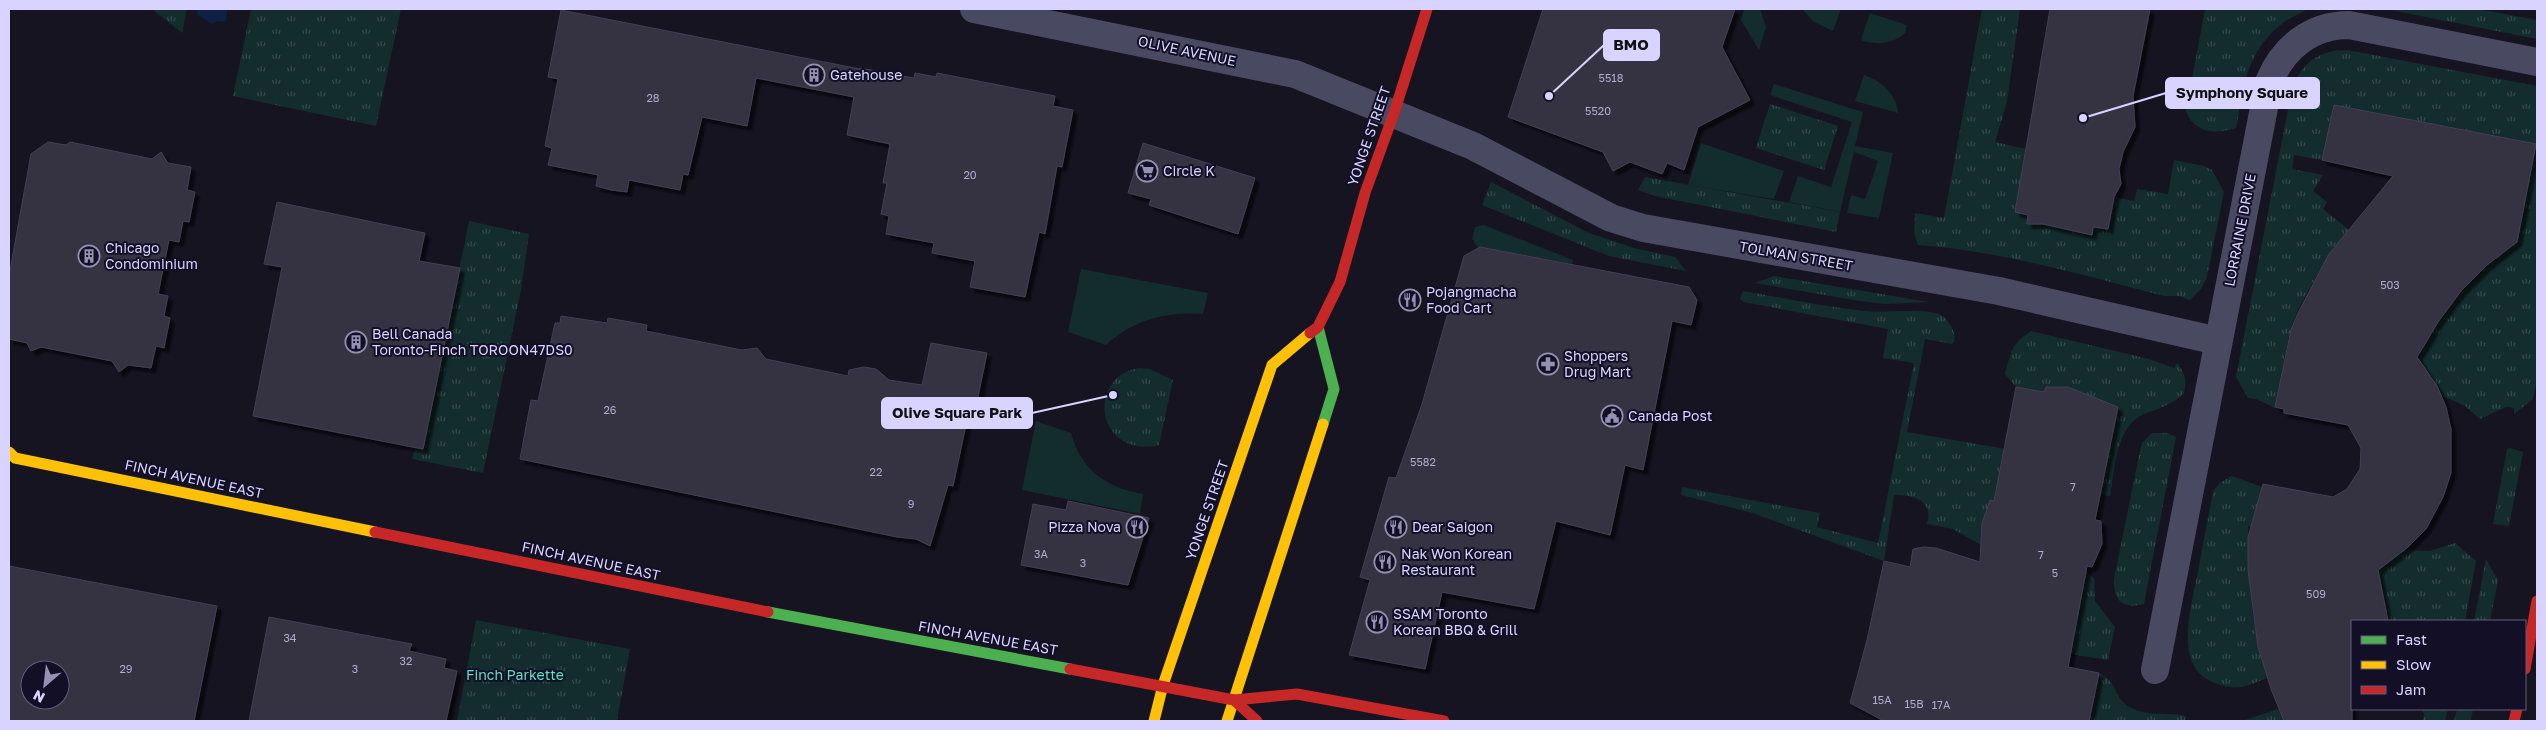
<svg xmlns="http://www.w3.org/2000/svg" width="2546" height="730" font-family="'Golos Text',sans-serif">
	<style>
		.grass { fill: url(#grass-tufts) }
		.garden { fill: #132c2d }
		.water { fill: #0d2144 }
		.building { fill: #343243; stroke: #433f54; fill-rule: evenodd; filter: url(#shadow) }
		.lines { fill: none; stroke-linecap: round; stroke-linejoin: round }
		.street { stroke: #4a4962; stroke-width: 28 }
		.fast { stroke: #4caf50; stroke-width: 11 }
		.slow { stroke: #ffc107; stroke-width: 11 }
		.jam { stroke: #c62828; stroke-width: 11 }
		.labels { text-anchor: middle; stroke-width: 4; stroke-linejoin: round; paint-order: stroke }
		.number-label { font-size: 11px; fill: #b0acd0 }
		.street-label { font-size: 14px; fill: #d9d4ff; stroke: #130f26 }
		.poi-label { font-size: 14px; fill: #d9d4ff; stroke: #130f26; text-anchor: start }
		.park-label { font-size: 14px; fill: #5fe0c0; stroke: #130f26 }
		.leader { fill: none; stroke: #d9d4ff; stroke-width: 2 }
		.callout-dot { fill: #d9d4ff; stroke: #130f26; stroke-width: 2 }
		.callout { fill: #d9d4ff; stroke: #d9d4ff; stroke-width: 2 }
		.callout-label { font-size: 15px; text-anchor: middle; font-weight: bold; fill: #111 }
	</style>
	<defs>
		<pattern id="grass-tufts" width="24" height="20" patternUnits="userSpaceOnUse" patternTransform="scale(1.25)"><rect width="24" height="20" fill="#132c2d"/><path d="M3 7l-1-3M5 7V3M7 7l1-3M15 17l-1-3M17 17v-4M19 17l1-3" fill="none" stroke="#354a4c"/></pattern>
		<filter id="shadow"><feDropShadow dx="4.5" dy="4.5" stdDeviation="1" flood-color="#0009"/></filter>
	</defs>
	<rect width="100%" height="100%" fill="#161421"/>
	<g class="grass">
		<polygon points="152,9 187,9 182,33"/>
		<polygon points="251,9 401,9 376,126 233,96"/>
		<path d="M1982,9h38l-13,93 -12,40 31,7 -11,63 13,3 -1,9h16l48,11 2,-8 15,2 6,-32 20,4 3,-12 31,5 6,-34 30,6 8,4 12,22 -17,85 -6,12 -11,11 -11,-4h-15c-81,-21 -163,-45 -246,-51l-4,-12 1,-20 29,5z"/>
		<path d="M2205,9h102c-7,5 -16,8 -23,13 -39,31 -39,61 -48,106 -21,6 -40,6 -50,-16z"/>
		<polygon points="2386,9 2477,9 2537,20 2537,39"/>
		<path d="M2347,50l190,36v292l-4,21 -19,15v-6l-8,-1 -26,12 -15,-13 -24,-11 -24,-36c20,-40 46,-74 81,-103l-164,-151 -12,55 -28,-5 -2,14 31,6 -10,16 14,11 -4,7 26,21c-21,31 -47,63 -58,99 -7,26 -11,53 -16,79l-19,-9 -8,-1 -12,-21 56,-288c9,-26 27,-39 55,-39z"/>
		<polygon points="1770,104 1838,126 1824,170 1756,148"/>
		<polygon points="1645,177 1840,212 1836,232 1655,196 1638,190"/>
		<polygon points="1491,182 1589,233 1634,248 1675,257 1686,271 1609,256 1482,205"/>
		<polygon points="469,221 529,234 521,290 483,473 412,459 415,448 423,449"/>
		<polygon points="1774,276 1929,302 1885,304 1860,301 1755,283"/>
		<path d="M1743,291c41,7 81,16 122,20 19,2 59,-3 74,3 9,4 18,18 15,28l-2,2 -27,-5 -18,93 99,17 -12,52 -4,-1 -8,23 -1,22 -28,-16 -26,-5c7,-23 -14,-30 -33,-29l-10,66 -131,-48 -72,-18 1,-8 138,26 -3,14 61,16 36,-180 -31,-5 5,-29 -144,-27 -4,-3z"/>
		<path d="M2031,331l118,28 25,9 3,-5c8,10 10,17 7,30 -11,12 -25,15 -40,21 -29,13 -29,55 -34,82l-10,-1 18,-89 -102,-19 -11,-13c6,-22 6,-30 26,-43z"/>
		<path d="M1139,368l11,1 23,11 -14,65c-63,14 -74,-68 -20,-77z"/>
		<path d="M2152,433h15l9,4 -32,167c-22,6 -31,-4 -30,-25l26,-128 2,-8z"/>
		<polygon points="2510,448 2523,452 2509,526 2493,524 2507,449"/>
		<path d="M2232,476l30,11 -4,15 -2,25 -8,-1c0,52 3,102 19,152 -23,9 -30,14 -54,4 -41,-16 -21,-78 -15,-111 5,-27 10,-53 15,-80l8,-9z"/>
		<polygon points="2455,543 2476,561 2465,621 2387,621 2378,567 2405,550 2430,551"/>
		<polygon points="2486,559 2498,580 2490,621 2474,621"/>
		<polygon points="2086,571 2094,578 2095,601 2115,627 2108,660 2071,654"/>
		<polygon points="476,620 630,649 617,721 457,721"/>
		<path d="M2098,672c5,4 13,8 15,13 3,6 5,12 10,17 19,17 41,9 63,14l-1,5h-96z"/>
		<polygon points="2278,709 2284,721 2242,721"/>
		<polygon points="2421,709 2448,709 2445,721 2423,721 2424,714"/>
		<polygon points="2457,709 2473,709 2471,721 2454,721"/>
	</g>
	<g class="garden">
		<polygon points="1744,9 1760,9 1766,27 1759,50 1741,20"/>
		<polygon points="1802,9 1841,9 1833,31 1814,22"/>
		<path d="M1870,13l34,11 3,2 -2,7c-13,11 -26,12 -42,8l-2,-2z"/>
		<path d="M1864,75c18,6 32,19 34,38l-43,-12z"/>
		<polygon points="1774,84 1863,112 1855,146 1893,153 1879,218 1847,213 1851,195 1865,199 1878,161 1854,152 1840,212 1789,202 1798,176 1831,187 1852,122 1770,95"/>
		<polygon points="1701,143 1784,171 1774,199 1688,185"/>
		<polygon points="1484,225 1573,260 1572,264 1480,247 1478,248 1472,239 1475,227"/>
		<path d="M1081,269l127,24 -5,21c-35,-3 -71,6 -97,31l-38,-13z"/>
		<path d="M1036,421l35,12c10,37 36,55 72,61l-3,20 -118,-24z"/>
	</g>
	<polygon class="water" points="198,9 228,9 225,22 217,21 212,24 197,14"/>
	<g class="building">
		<polygon points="1543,9 1735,9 1722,47 1750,100 1698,127 1684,170 1667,163 1662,174 1630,162 1613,171 1603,152 1508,117"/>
		<polygon points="2050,9 2150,9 2133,96 2135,127 2123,152 2119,169 2121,184 2114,197 2108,229 2093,227 2092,235 2043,224 2027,224 2028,215 2015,212"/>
		<polygon points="561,10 860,69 860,68 914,78 915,73 936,77 937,73 1055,96 1053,106 1073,110 1062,167 1057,166 1045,234 1039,232 1025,297 970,287 975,261 932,253 934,243 886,234 889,216 881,214 887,183 883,183 890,144 847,135 854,97 756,78 747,126 702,117 688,175 683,174 680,190 629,180 627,192 611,190 596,186 598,175 548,165 552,148 545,146 558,79 548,77"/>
		<polygon points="2334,105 2536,144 2517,242 2487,265 2461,291 2438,322 2417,357 2437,386 2446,407 2451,429 2451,473 2443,497 2426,529 2407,548 2378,570 2388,621 2352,621 2352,721 2284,721 2271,689 2258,647 2248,570 2248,537 2263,484 2333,497 2347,489 2360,469 2361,448 2348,425 2284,413 2284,409 2275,407 2291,330 2298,313 2329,254 2393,176 2322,160"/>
		<polygon points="48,142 66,145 70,142 152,159 161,152 168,163 191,167 187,190 195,192 189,222 183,221 179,242 169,240 158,294 168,296 164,316 170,318 164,348 156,346 151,368 128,365 119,372 112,361 41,347 31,351 27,343 9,339 9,276 31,154"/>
		<polygon points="1143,143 1255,178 1238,234 1149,205 1151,199 1128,193"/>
		<polygon points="277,202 425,233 419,261 460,268 423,449 253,416 282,267 264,264"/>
		<polygon points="1480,247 1689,287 1697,300 1691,325 1672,321 1643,470 1625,465 1610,535 1556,521 1534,609 1442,592 1425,669 1349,655 1370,580 1360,577 1389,477 1396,478 1422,404 1464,256"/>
		<polygon points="561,316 607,323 608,318 647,325 646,331 742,350 757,348 766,359 848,376 849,370 864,367 876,369 889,380 922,385 931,343 987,353 973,421 967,420 953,486 948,485 930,546 916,539 897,537 520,459 531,400 538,401 555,323 560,323"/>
		<polygon points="2016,387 2044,392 2046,387 2068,387 2118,407 2095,520 2101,521 2102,544 2092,567 2087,566 2068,667 2099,673 2089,721 1884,721 1850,703 1867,640 1884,561 1910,567 1913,549 1924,547 1936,548 1980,562 1982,523 1990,500 1994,501"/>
		<polygon points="1068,501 1149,518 1128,585 1021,565 1033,504 1066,510"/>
		<path d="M9,566l208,40 -23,115h-185zM30,670h30v30h-30z"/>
		<polygon points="269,617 412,644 409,651 446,659 444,668 457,671 446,721 249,721"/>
	</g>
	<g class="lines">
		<g class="street">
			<polyline points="974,9 1295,74 1473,146 1611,218 1643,228 1999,291 2218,341"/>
			<path d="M2155,670l114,-588c14,-34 42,-57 80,-57l188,37"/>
		</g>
		<g class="fast">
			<polyline points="1318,327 1334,389 1323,424"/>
			<polyline points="768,612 1070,669"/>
		</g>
		<g class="slow">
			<polyline points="9,452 15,458 375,532"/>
			<polyline points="1154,721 1163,685 1272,365 1310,333"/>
			<polyline points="1227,721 1323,424"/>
		</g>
		<g class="jam">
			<polyline points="1310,333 1318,327 1340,282 1365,193 1394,113 1427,9"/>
			<polyline points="375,532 768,612"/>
			<polyline points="1070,669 1234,700 1297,694 1444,721"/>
			<polyline points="2525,669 2537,601"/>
			<polyline points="1234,700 1257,721"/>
			<polyline points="2514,721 2517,709"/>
		</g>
	</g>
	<defs>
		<g id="building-ring" transform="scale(1.125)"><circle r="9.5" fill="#130f26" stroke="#9591b1" stroke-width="1.5"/><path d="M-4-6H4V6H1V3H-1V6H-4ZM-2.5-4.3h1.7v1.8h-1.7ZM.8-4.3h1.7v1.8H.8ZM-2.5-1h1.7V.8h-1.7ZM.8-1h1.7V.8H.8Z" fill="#9591b1"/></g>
		<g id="supermarket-ring" transform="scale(1.125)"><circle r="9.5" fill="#130f26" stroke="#9591b1" stroke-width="1.5"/><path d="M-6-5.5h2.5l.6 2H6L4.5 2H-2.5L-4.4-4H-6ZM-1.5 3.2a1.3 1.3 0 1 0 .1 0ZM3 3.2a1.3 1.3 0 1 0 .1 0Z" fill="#9591b1"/></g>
		<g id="restaurant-ring" transform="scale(1.125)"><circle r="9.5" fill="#130f26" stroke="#9591b1" stroke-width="1.5"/><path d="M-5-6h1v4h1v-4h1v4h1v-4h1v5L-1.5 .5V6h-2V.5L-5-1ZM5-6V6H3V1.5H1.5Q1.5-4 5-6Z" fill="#9591b1"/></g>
		<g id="pharmacy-ring" transform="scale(1.125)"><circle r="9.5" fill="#130f26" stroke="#9591b1" stroke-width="1.5"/><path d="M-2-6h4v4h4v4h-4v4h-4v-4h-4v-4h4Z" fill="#9591b1"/></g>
		<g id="civic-ring" transform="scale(1.125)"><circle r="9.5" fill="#130f26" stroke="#9591b1" stroke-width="1.5"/><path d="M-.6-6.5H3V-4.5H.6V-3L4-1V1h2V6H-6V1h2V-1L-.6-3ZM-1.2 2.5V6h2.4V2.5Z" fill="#9591b1"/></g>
	</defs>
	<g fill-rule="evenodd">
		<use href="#building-ring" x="814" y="75"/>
		<use href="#supermarket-ring" x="1147" y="171"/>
		<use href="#building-ring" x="89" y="256"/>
		<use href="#restaurant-ring" x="1410" y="300"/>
		<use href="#building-ring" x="356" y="342"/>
		<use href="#pharmacy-ring" x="1548" y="364"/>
		<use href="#civic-ring" x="1612" y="416"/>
		<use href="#restaurant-ring" x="1137" y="527"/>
		<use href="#restaurant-ring" x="1396" y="527"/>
		<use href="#restaurant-ring" x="1385" y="562"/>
		<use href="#restaurant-ring" x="1377" y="622"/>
	</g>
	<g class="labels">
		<g class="number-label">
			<text x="1611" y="82">5518</text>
			<text x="653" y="102">28</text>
			<text x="1598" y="115">5520</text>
			<text x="970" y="179">20</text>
			<text x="2390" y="289">503</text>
			<text x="610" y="414">26</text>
			<text x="1423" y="466">5582</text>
			<text x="876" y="476">22</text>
			<text x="2073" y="491">7</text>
			<text x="911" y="508">9</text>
			<text x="1041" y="558">3A</text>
			<text x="2041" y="559">7</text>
			<text x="1083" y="567">3</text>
			<text x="2055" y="577">5</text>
			<text x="2316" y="598">509</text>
			<text x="290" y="642">34</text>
			<text x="406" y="665">32</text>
			<text x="126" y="673">29</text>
			<text x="355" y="673">3</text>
			<text x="1882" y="704">15A</text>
			<text x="1914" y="708">15B</text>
			<text x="1941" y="709">17A</text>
		</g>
		<g class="street-label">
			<text transform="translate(1187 51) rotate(12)" y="5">OLIVE AVENUE</text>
			<text transform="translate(1369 136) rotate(-71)" y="5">YONGE STREET</text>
			<text transform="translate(2240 230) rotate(-79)" y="5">LORRAINE DRIVE</text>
			<text transform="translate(1796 256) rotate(10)" y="5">TOLMAN STREET</text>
			<text transform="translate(194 479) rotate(12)" y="5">FINCH AVENUE EAST</text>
			<text transform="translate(1207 510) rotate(-71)" y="5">YONGE STREET</text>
			<text transform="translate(591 561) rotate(12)" y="5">FINCH AVENUE EAST</text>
			<text transform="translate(988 638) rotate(10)" y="5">FINCH AVENUE EAST</text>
		</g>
		<g class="poi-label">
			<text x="830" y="80">Gatehouse</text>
			<text x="1163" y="176">Circle K</text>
			<text x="105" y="253">Chicago<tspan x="105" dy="16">Condominium</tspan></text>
			<text x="1426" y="297">Pojangmacha<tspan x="1426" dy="16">Food Cart</tspan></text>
			<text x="372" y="339">Bell Canada<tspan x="372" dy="16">Toronto-Finch TOROON47DS0</tspan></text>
			<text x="1564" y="361">Shoppers<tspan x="1564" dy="16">Drug Mart</tspan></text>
			<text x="1628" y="421">Canada Post</text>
			<text x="1121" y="532" text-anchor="end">Pizza Nova</text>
			<text x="1412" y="532">Dear Saigon</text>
			<text x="1401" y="559">Nak Won Korean<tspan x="1401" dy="16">Restaurant</tspan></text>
			<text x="1393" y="619">SSAM Toronto<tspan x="1393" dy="16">Korean BBQ &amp; Grill</tspan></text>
		</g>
		<g class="park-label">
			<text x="515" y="680">Finch Parkette</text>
		</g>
	</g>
	<path class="leader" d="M1549 96L1604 45M2083 118L2166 93M1113 395L1032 413"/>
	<g class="callout-dot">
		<circle cx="1549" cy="96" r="5"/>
		<circle cx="2083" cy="118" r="5"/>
		<circle cx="1113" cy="395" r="5"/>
	</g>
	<g class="callout">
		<rect x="1604" y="30" width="55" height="30" rx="5"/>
		<rect x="2166" y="78" width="153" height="30" rx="5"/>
		<rect x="882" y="398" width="150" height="30" rx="5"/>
	</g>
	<g class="callout-label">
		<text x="1631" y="50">BMO</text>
		<text x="2242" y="98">Symphony Square</text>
		<text x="957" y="418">Olive Square Park</text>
	</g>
	<rect width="2546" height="730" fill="none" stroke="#d9d4ff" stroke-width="20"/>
	<rect x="2351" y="620" width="175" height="90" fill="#130f26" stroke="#625e7d"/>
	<rect x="2361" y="636" width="25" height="8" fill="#4caf50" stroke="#625e7d"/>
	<text x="2396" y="645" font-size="15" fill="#d9d4ff">Fast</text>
	<rect x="2361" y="661" width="25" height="8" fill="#ffc107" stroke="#625e7d"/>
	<text x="2396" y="670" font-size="15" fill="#d9d4ff">Slow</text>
	<rect x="2361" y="686" width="25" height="8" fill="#c62828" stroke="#625e7d"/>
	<text x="2396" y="695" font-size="15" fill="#d9d4ff">Jam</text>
	<g transform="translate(45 685) rotate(208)"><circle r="24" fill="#130f26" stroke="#625e7d"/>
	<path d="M0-4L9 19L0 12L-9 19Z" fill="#9591b1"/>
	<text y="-8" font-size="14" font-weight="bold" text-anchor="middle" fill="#d9d4ff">N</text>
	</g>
</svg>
